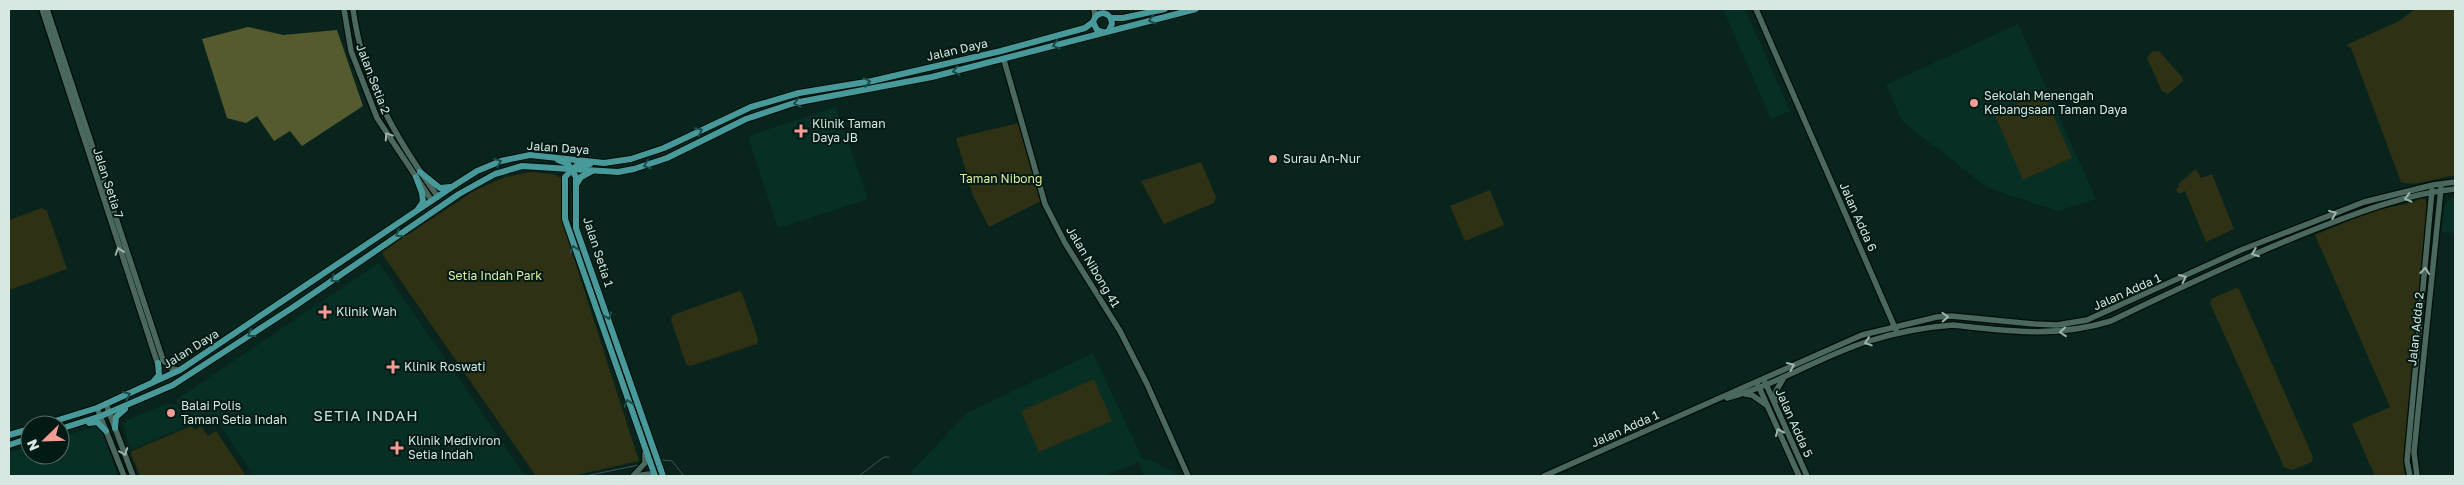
<svg xmlns="http://www.w3.org/2000/svg" width="2464" height="485" font-family="'Golos Text',sans-serif">
	<style>
		.built { fill: #072f25 }
		.green { fill: #2e3113 }
		.forest { fill: #565b2f }
		.lines { fill: none; stroke-linecap: round; stroke-linejoin: round }
		.stream { stroke: #405258; stroke-width: 1 }
		.secondary-casing { stroke: #000d08; stroke-width: 8 }
		.primary-casing { stroke: #000d08; stroke-width: 8 }
		.secondary { stroke: #4b685f; stroke-width: 5.5 }
		.primary { stroke: #47999a; stroke-width: 6 }
		.oneway { stroke: #1d4d4a }
		.oneway2 { stroke: #9fb4ad }
		.poi-dot { fill: #f59c94; stroke: #011b14; stroke-width: 2 }
		.labels { text-anchor: middle; stroke-width: 4; stroke-linejoin: round; paint-order: stroke }
		.street-label { font-size: 12px; fill: #d7e7e1; stroke: #011b14 }
		.poi-label { font-size: 12px; fill: #d7e7e1; stroke: #011b14; text-anchor: start }
		.park-label { font-size: 12px; fill: #e3eca3; stroke: #011b14 }
		.quarter-label { font-size: 15px; letter-spacing: 1px; fill: #c4e3d9; stroke: #011b14 }
	</style>
	<rect width="100%" height="100%" fill="#09241d"/>
	<g class="built">
		<polygon points="1723,9 1745,9 1790,111 1771,119"/>
		<polygon points="2018,24 2096,199 2058,211 1988,188 1902,121 1886,85"/>
		<polygon points="836,107 868,199 778,228 748,137 760,132"/>
		<polygon points="2455,197 2455,233 2441,232 2446,202"/>
		<polygon points="379,263 471,396 525,476 254,476 213,415 194,427 176,400"/>
		<polygon points="1093,353 1143,460 1148,459 1175,473 1177,476 1144,476 1138,462 1105,476 914,476 911,472 967,413"/>
		<polygon points="168,403 177,405 187,420 187,426 131,450 124,428 124,424 128,420"/>
		<polygon points="100,425 118,476 9,476 9,453 30,446 30,455 60,455 60,437"/>
	</g>
	<g class="green">
		<path d="M2415,9h40v167c-17,0 -38,12 -54,6l-50,-134 -5,-3 53,-24z"/>
		<polygon points="2152,51 2159,51 2182,77 2183,81 2168,94 2162,91 2147,58"/>
		<polygon points="2043,92 2072,158 2023,180 1994,114"/>
		<polygon points="1018,123 1041,201 989,227 973,196 956,138"/>
		<polygon points="1201,162 1216,197 1214,203 1164,224 1141,181"/>
		<polygon points="2196,169 2201,178 2212,174 2234,229 2206,242 2185,191 2179,194 2176,190 2179,186 2178,184"/>
		<polygon points="531,172 554,174 561,178 562,221 639,461 572,476 536,476 383,255 383,251 474,191 505,177"/>
		<polygon points="1490,190 1504,225 1465,241 1450,206"/>
		<polygon points="2420,199 2425,199 2428,208 2403,462 2405,476 2375,476 2352,424 2390,407 2315,235 2372,211 2414,202"/>
		<polygon points="42,208 47,211 67,269 9,290 9,220"/>
		<polygon points="2236,288 2239,289 2313,457 2312,462 2292,470 2284,467 2210,303 2211,299"/>
		<polygon points="739,291 742,293 758,339 757,344 690,366 686,364 671,320 673,315"/>
		<polygon points="1094,379 1112,421 1039,452 1021,411"/>
		<polygon points="191,426 195,430 201,426 208,436 216,431 246,476 140,476 131,454 132,451"/>
	</g>
	<polygon class="forest" points="248,27 283,35 337,30 363,106 302,146 290,131 274,141 257,116 246,123 227,118 202,39"/>
	<g class="lines">
		<g class="stream">
			<polyline points="663,460 672,461 684,476"/>
			<polyline points="585,476 639,465"/>
			<polyline points="859,476 884,457 889,457"/>
		</g>
		<g class="secondary-casing">
			<g id="secondary">
				<polyline points="42,9 159,368"/>
				<polyline points="47,9 163,360 172,369 179,370"/>
				<polyline points="344,9 351,51 377,118 432,201"/>
				<path d="M353,9c10,74 42,128 85,188"/>
				<polyline points="1094,9 1095,17"/>
				<polyline points="1756,9 1896,330"/>
				<polyline points="1004,60 1045,204 1065,243 1120,331 1147,384 1188,476"/>
				<polyline points="1765,382 1807,476"/>
				<polyline points="1758,385 1799,476"/>
				<polyline points="1745,394 1752,395 1765,404"/>
				<path d="M1727,398c50,-13 92,-41 139,-56 28,-9 58,-15 87,-17 55,6 103,13 158,-4 66,-32 133,-64 202,-91 46,-18 93,-36 142,-41"/>
				<polyline points="1775,402 1776,391 1783,379"/>
				<polyline points="106,404 133,476"/>
				<polyline points="97,408 124,476"/>
				<polyline points="633,476 645,463 645,453"/>
				<polyline points="635,476 649,474 655,476"/>
				<polyline points="1544,476 1862,335 1937,317 1951,316 2035,324 2057,325 2087,320 2241,250 2364,202 2433,185 2455,182"/>
				<polyline points="2410,476 2407,461 2432,190"/>
				<polyline points="2417,476 2414,452 2441,188"/>
			</g>
		</g>
		<g class="primary-casing">
			<g id="primary">
				<polyline points="1111,18 1123,18 1165,9"/>
				<path d="M1103,32l-6,-2 -4,-8c4,-13 18,-11 19,2l-3,6"/>
				<polyline points="558,160 568,164 576,177 576,228 663,476"/>
				<polyline points="590,164 577,165 565,177 565,219 655,476"/>
				<polyline points="420,172 440,188 450,187"/>
				<polyline points="416,177 422,193 423,202 418,209"/>
				<polyline points="576,185 581,177 592,171"/>
				<polyline points="154,381 159,375 158,363"/>
				<polyline points="89,423 97,422 106,431"/>
				<polyline points="42,425 97,408 180,370 455,185 477,171 501,161 530,155 604,163 631,159 664,148 751,107 799,93 872,81 1001,51 1085,28 1093,22"/>
				<polyline points="115,428 116,417 125,409"/>
				<polyline points="60,429 101,416 173,385 292,308 459,194 495,174 522,166 618,172 634,169 667,158 746,119 794,103 932,77 1196,9"/>
				<polyline points="9,435 30,429"/>
				<polyline points="9,445 30,438"/>
			</g>
		</g>
		<use href="#secondary" class="secondary"/>
		<use href="#primary" class="primary"/>
	</g>
	<defs><path id="oneway-chevron" d="M-2-3.5L2.5 0L-2 3.5" fill="none" stroke-width="1.6" stroke-linecap="round" stroke-linejoin="round" transform="scale(1.25)"/></defs>
	<g class="oneway">
		<use href="#oneway-chevron" transform="translate(1152 20) rotate(166)"/>
		<use href="#oneway-chevron" transform="translate(1056 45) rotate(164)"/>
		<use href="#oneway-chevron" transform="translate(956 71) rotate(167)"/>
		<use href="#oneway-chevron" transform="translate(867 82) rotate(-10)"/>
		<use href="#oneway-chevron" transform="translate(797 103) rotate(167)"/>
		<use href="#oneway-chevron" transform="translate(699 131) rotate(-27)"/>
		<use href="#oneway-chevron" transform="translate(498 162) rotate(-20)"/>
		<use href="#oneway-chevron" transform="translate(647 165) rotate(161)"/>
		<use href="#oneway-chevron" transform="translate(399 234) rotate(147)"/>
		<use href="#oneway-chevron" transform="translate(574 249) rotate(-109)"/>
		<use href="#oneway-chevron" transform="translate(334 279) rotate(145)"/>
		<use href="#oneway-chevron" transform="translate(608 316) rotate(70)"/>
		<use href="#oneway-chevron" transform="translate(251 334) rotate(147)"/>
		<use href="#oneway-chevron" transform="translate(127 395) rotate(-24)"/>
		<use href="#oneway-chevron" transform="translate(628 403) rotate(-109)"/>
	</g>
	<g class="oneway2">
		<use href="#oneway-chevron" transform="translate(388 136) rotate(-124)"/>
		<use href="#oneway-chevron" transform="translate(2408 198) rotate(166)"/>
		<use href="#oneway-chevron" transform="translate(2333 214) rotate(-22)"/>
		<use href="#oneway-chevron" transform="translate(119 251) rotate(-109)"/>
		<use href="#oneway-chevron" transform="translate(2255 253) rotate(159)"/>
		<use href="#oneway-chevron" transform="translate(2425 271) rotate(-84)"/>
		<use href="#oneway-chevron" transform="translate(2183 278) rotate(-25)"/>
		<use href="#oneway-chevron" transform="translate(1945 317) rotate(-2)"/>
		<use href="#oneway-chevron" transform="translate(2063 332) rotate(175)"/>
		<use href="#oneway-chevron" transform="translate(1868 342) rotate(162)"/>
		<use href="#oneway-chevron" transform="translate(1791 366) rotate(-24)"/>
		<use href="#oneway-chevron" transform="translate(1779 432) rotate(-114)"/>
		<use href="#oneway-chevron" transform="translate(124 452) rotate(69)"/>
	</g>
	<g class="poi-dot">
		<circle cx="1974" cy="103" r="5"/>
		<path d="M798.5 123.5h5v5h5v5h-5v5h-5v-5h-5v-5h5z"/>
		<circle cx="1273" cy="159" r="5"/>
		<path d="M322.5 304.5h5v5h5v5h-5v5h-5v-5h-5v-5h5z"/>
		<path d="M390.5 359.5h5v5h5v5h-5v5h-5v-5h-5v-5h5z"/>
		<circle cx="171" cy="413" r="5"/>
		<path d="M394.5 440.5h5v5h5v5h-5v5h-5v-5h-5v-5h5z"/>
	</g>
	<g class="labels">
		<g class="street-label">
			<text transform="translate(957 50) rotate(-13)" y="4">Jalan Daya</text>
			<text transform="translate(373 79) rotate(69)" y="4">Jalan Setia 2</text>
			<text transform="translate(558 148) rotate(4)" y="4">Jalan Daya</text>
			<text transform="translate(108 183) rotate(72)" y="4">Jalan Setia 7</text>
			<text transform="translate(1858 217) rotate(66)" y="4">Jalan Adda 6</text>
			<text transform="translate(598 252) rotate(72)" y="4">Jalan Setia 1</text>
			<text transform="translate(1093 267) rotate(59)" y="4">Jalan Nibong 41</text>
			<text transform="translate(2127 292) rotate(-24)" y="4">Jalan Adda 1</text>
			<text transform="translate(2416 329) rotate(-84)" y="4">Jalan Adda 2</text>
			<text transform="translate(191 349) rotate(-32)" y="4">Jalan Daya</text>
			<text transform="translate(1794 423) rotate(66)" y="4">Jalan Adda 5</text>
			<text transform="translate(1625 429) rotate(-24)" y="4">Jalan Adda 1</text>
		</g>
		<g class="poi-label">
			<text x="1984" y="100">Sekolah Menengah<tspan x="1984" dy="14">Kebangsaan Taman Daya</tspan></text>
			<text x="812" y="128">Klinik Taman<tspan x="812" dy="14">Daya JB</tspan></text>
			<text x="1283" y="163">Surau An-Nur</text>
			<text x="336" y="316">Klinik Wah</text>
			<text x="404" y="371">Klinik Roswati</text>
			<text x="181" y="410">Balai Polis<tspan x="181" dy="14">Taman Setia Indah</tspan></text>
			<text x="408" y="445">Klinik Mediviron<tspan x="408" dy="14">Setia Indah</tspan></text>
		</g>
		<g class="park-label">
			<text x="1001" y="183">Taman Nibong</text>
			<text x="495" y="280">Setia Indah Park</text>
		</g>
		<g class="quarter-label">
			<text x="366" y="421">SETIA INDAH</text>
		</g>
	</g>
	<rect width="2464" height="485" fill="none" stroke="#d7e7e1" stroke-width="20"/>
	<g transform="translate(45 440) rotate(247)"><circle r="24" fill="#011b14" stroke="#576d66"/>
	<path d="M0-4L9 19L0 12L-9 19Z" fill="#f59c94"/>
	<text y="-8" font-size="14" font-weight="bold" text-anchor="middle" fill="#d7e7e1">N</text>
	</g>
</svg>
